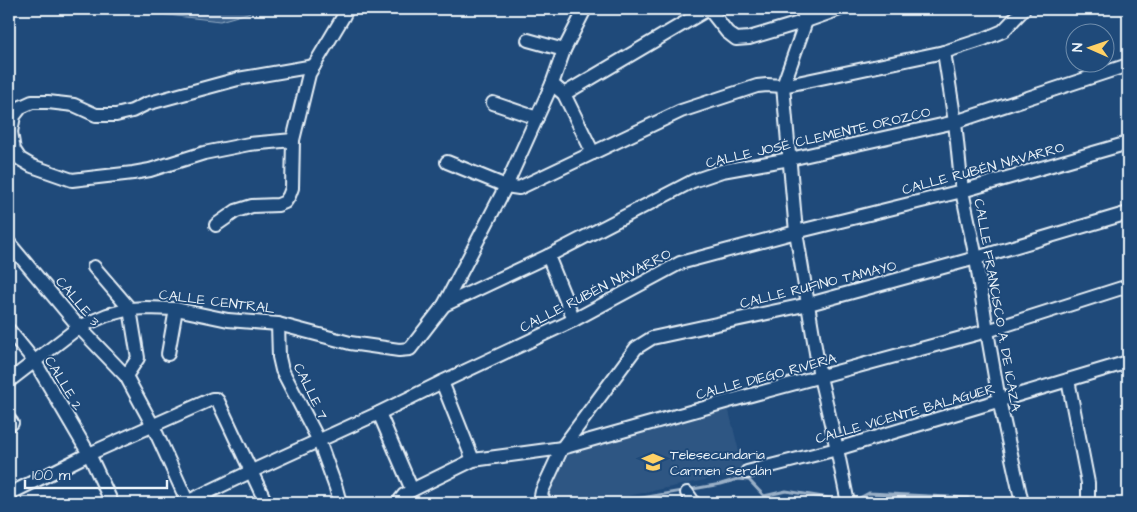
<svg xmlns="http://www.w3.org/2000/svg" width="1137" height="512" font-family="'Architects Daughter',sans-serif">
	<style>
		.built { fill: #2e5683 }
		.green { fill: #3c628c; stroke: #92aac2 }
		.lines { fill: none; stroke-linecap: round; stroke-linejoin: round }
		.stream { stroke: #9ab0c7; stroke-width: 3 }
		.minor-casing { stroke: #e8f1f8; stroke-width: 16 }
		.minor { stroke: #1f4a7a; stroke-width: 12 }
		.labels { text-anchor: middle; stroke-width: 4; stroke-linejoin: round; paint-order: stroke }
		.street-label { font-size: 14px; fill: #e8f1f8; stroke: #1f4a7a }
		.poi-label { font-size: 14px; fill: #e8f1f8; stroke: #1f4a7a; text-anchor: start }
	</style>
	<rect width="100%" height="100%" fill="#1f4a7a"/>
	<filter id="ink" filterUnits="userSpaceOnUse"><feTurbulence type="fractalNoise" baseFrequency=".02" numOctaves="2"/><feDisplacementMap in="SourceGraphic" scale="10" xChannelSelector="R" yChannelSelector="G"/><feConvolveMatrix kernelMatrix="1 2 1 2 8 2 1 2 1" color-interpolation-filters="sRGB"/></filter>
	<g filter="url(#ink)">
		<polygon class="built" points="728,407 744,472 594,503 553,503 547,494 570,452"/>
		<polygon class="green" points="116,9 262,9 220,21"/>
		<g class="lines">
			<g class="stream">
				<polyline points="382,503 386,501 396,501"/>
				<polyline points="614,503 721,484 738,479 749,480 764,496 786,491 823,497 845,503"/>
				<polyline points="850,503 869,493 968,498 927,498 869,493"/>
			</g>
			<g class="minor-casing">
				<g id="minor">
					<polyline points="709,9 727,32 736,39 749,38 806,21 840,9"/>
					<polyline points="802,9 806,21 783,86 796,232 820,377 837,449 848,503"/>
					<polyline points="528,40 564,50"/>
					<polyline points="944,52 955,122 962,191 976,258 987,331 999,400 1022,503"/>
					<polyline points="552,84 564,94 708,9"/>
					<polyline points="564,94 593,153"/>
					<polyline points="493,103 537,118"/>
					<polyline points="293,140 249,144 204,153 150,170 133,173 72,180 32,166 20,159 14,150 11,132 14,116 21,107 32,102 48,102 74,105 96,115 116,115 132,111 146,104 238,79 314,66"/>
					<polyline points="447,162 506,186 519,188 681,111 757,86 767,85 783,86 944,52 984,39 1003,31 1024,9"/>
					<polyline points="216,225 236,211 252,206 278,205 285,202 289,196 292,188 293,140 309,74 343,17 347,9"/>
					<polyline points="9,243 79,327 126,376"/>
					<polyline points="548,256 574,320"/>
					<polyline points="94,267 130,309 138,358 126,376 153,426 188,503"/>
					<polyline points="444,305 548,256 693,181 722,171 790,159 955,122 1128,65"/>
					<polyline points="278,324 279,357 282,370 319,441 336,488 340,503"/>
					<polyline points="9,330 35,362 58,401 89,454 112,503"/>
					<polyline points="168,354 176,309"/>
					<polyline points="1068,380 1088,483 1088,503"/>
					<polyline points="9,381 79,327 107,315 130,309 146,308 176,309 228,320 278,324 350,343 399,350 410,349 444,305 506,186 552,84 564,50 585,9"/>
					<polyline points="442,382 473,460"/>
					<polyline points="379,413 412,490"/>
					<polyline points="9,419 12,423"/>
					<polyline points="747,472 837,449 1128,362"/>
					<polyline points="687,493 694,503"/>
					<polyline points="9,494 89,454 212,399 216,399 218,401 266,503"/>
					<polyline points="185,503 252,471 379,413 442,382 574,320 680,263 796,232 962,191 1128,143"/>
					<polyline points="400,503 400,500 404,495 412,490 473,460 562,448 729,401 987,331 1128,286"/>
					<polyline points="546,503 541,496 542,491 562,448 636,348 652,338 809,304 976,258 1128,213"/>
				</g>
			</g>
			<use href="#minor" class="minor"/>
		</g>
	</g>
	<defs>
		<g id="school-bare" transform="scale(1.725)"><path d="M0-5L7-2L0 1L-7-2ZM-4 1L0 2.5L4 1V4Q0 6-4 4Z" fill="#ffd166" stroke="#1f4a7a" stroke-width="2.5" paint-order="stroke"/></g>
	</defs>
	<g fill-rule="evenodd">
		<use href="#school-bare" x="653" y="462"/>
	</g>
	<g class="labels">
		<g class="street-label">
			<text transform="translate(818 137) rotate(-13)" y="5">CALLE JOSÉ CLEMENTE OROZCO</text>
			<text transform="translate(983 168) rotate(-15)" y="5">CALLE RUBÉN NAVARRO</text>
			<text transform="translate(818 284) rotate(-14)" y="5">CALLE RUFINO TAMAYO</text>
			<text transform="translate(595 290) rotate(-27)" y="5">CALLE RUBÉN NAVARRO</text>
			<text transform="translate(78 301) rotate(50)" y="5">CALLE 3</text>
			<text transform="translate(217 301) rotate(7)" y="5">CALLE CENTRAL</text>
			<text transform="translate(998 305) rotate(80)" y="5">CALLE FRANCISCO A. DE ICAZA</text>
			<text transform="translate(766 376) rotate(-15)" y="5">CALLE DIEGO RIVERA</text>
			<text transform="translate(64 383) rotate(59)" y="5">CALLE 2</text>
			<text transform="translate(311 391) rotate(64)" y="5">CALLE 7</text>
			<text transform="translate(905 413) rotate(-16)" y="5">CALLE VICENTE BALAGUER</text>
		</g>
		<g class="poi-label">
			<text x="670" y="459">Telesecundaria<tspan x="670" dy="16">Carmen Serdán</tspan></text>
		</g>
	</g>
	<rect width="1137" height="512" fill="none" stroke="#1f4a7a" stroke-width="30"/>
	<rect x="15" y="15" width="1107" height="482" fill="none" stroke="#e8f1f8" stroke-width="2" filter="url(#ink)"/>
	<g transform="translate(1090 48) rotate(272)"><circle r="24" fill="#1f4a7a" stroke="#6f8dac"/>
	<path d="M0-4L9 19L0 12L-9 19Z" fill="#ffd166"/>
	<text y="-8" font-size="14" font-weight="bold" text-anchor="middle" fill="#e8f1f8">N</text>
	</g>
	<path d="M25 480v8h142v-8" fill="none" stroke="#e8f1f8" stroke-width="2.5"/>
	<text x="32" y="480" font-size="15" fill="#e8f1f8" stroke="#1f4a7a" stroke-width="4" paint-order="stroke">100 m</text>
</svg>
